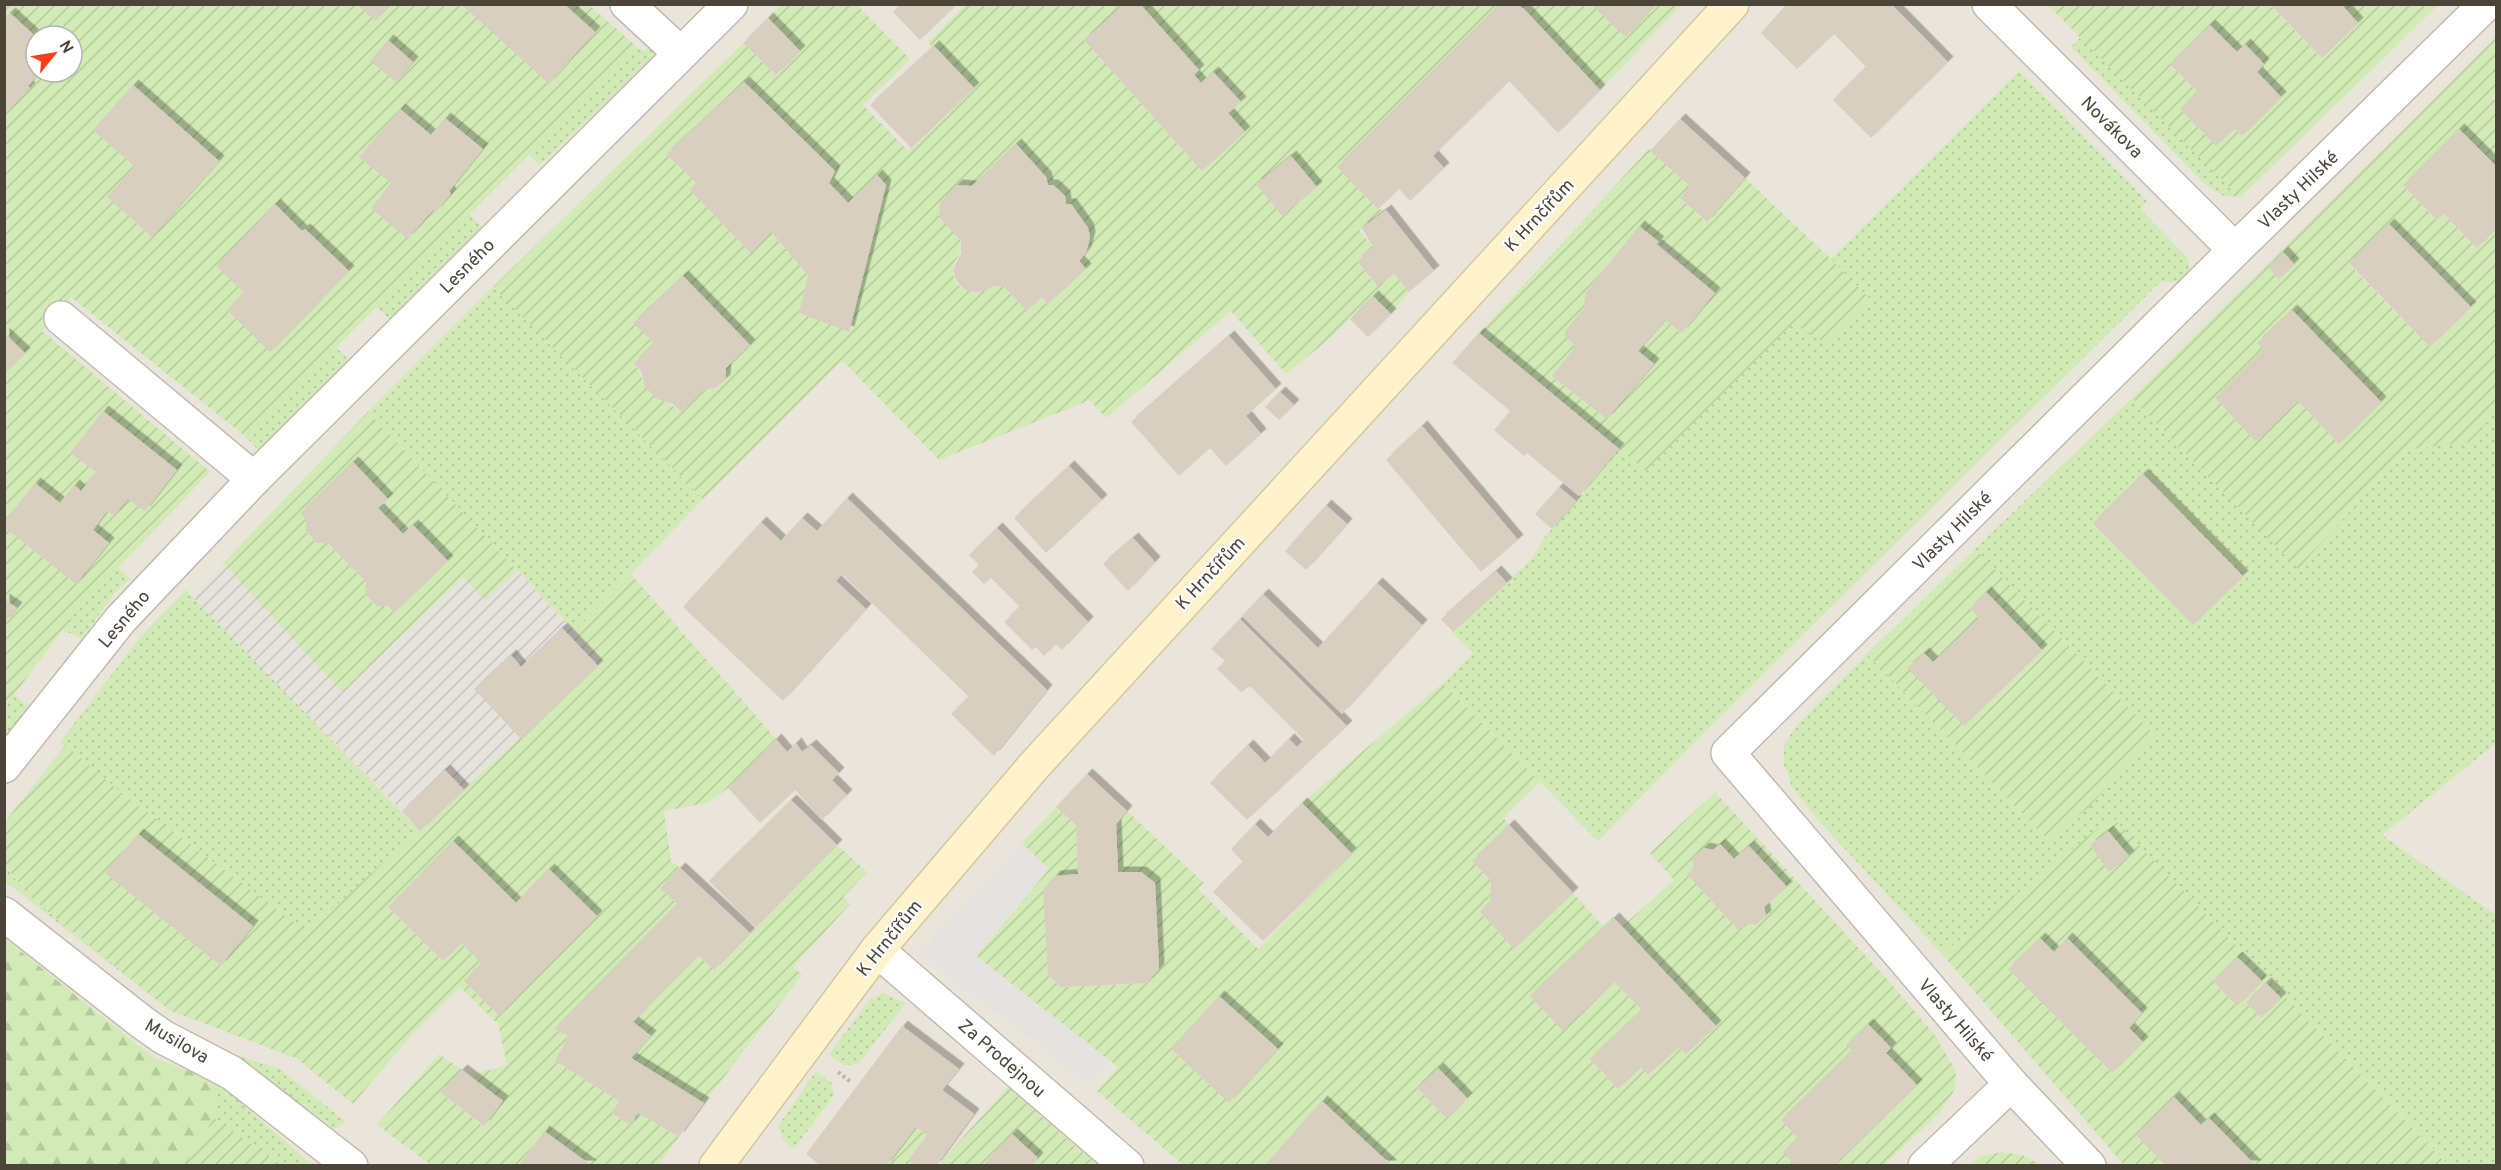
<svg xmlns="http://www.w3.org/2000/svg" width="2501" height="1170" font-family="Overpass,sans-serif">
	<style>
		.residential { fill: #eae5da; fill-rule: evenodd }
		.industrial { fill: url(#industrial-furrows) }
		.grass { fill: url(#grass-dots) }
		.forest { fill: url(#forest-firs) }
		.garden { fill: url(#garden-furrows); fill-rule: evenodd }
		.parking { fill: #e5e3e0 }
		.building { fill: #d8cfc1; filter: url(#shadow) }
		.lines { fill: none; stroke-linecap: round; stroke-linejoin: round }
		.street-casing { stroke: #c2bbae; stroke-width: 36 }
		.secondary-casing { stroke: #d6c79b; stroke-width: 36 }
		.path { stroke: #c4b79f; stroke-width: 4; stroke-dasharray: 3 3; stroke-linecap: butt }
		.street { stroke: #fff; stroke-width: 33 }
		.secondary { stroke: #fff3cd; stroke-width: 33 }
		.labels { text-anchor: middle; stroke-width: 4.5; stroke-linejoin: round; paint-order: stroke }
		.street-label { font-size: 18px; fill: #4b4439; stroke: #fff }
	</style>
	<defs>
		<pattern id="industrial-furrows" width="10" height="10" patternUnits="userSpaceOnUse" patternTransform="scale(1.5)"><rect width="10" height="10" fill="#e6e2dd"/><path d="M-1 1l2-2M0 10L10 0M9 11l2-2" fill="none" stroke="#c7c3be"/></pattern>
		<pattern id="grass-dots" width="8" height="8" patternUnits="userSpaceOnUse" patternTransform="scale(1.5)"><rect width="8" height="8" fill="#d2eab5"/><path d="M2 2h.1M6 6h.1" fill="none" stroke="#b6ca9c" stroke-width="1.8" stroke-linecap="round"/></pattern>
		<pattern id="forest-firs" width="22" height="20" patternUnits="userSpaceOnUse" patternTransform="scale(1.5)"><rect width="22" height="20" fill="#d2eab5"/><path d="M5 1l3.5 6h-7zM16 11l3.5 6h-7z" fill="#b6ca9c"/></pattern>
		<pattern id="garden-furrows" width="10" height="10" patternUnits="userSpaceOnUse" patternTransform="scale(1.5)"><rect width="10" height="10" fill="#d2eab5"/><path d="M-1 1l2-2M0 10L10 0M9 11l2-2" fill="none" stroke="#b6ca9c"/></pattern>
		<filter id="shadow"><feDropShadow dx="5.5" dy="-5.5" stdDeviation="0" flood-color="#0004"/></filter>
	</defs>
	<rect width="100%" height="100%" fill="#f6f3ec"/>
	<path class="residential" d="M5,5h2491v1160h-2491zM36,36h36v36h-36z"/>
	<polygon class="industrial" points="223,563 342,691 463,576 485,599 517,570 603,662 598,666 562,628 521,667 510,656 474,689 521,739 464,790 445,770 402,811 193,598"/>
	<g class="grass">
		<path d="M2081,37l157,159c-15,4 -27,-7 -37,-16l-130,-133z"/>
		<polygon points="646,42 656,49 656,63 604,105 539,165 529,154 637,47 643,52 648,47"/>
		<path d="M2019,71l128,130 -7,8 48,49c3,12 0,17 -8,25l-19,-2 -459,454 -104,106 -155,-158 30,-30 -20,-21 78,-72 14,-23 74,-88 27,22 147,-148 78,-23 -40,-41z"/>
		<polygon points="469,214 485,230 392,322 376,306"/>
		<polygon points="493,287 703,499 575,631 368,412"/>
		<polygon points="336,347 352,363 259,451 246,437"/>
		<polygon points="2132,398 2298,568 2405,450 2471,442 2496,410 2496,743 2382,835 2496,915 2496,1165 2449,1165 2112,818 1942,954 1812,813 1792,787 1784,765 1784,745 1796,726 1867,654 2048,840 2154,734 1975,549"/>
		<polygon points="118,568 130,579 114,594 82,638 62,630 76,612"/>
		<polygon points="186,590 420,831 307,933 123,794 60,742 141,636"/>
		<polygon points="14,695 29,707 5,738 5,707"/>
		<polygon points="4,865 29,896 169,1010 5,881"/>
		<polygon points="882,993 906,1003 858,1064 843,1065 829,1054 870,999"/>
		<polygon points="230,1053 280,1069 346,1122 335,1129"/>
		<polygon points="816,1071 831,1082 834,1095 794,1149 783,1140 778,1126"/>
		<polygon points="217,1082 312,1165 282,1165 214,1118"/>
	</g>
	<polygon class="forest" points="4,938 153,1057 217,1082 214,1118 185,1165 5,1165"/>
	<g class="garden">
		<path d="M2111,4l159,1 52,53 36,-35 -17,-18h97l-198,193 -192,-193zM2210,25l27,27 8,-7 12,27 24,25 -39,38 -8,-6 -18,17 -36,-37 17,-18 -26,-28z"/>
		<path d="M5,5h584l48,42 -391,390 -175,-140 -29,34 168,141 -134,140 -71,95zM36,36h36v36h-36z"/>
		<path d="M781,5h76l53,54 -47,46 45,46 65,-62 -45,-47 37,-37h159l-40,35 118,131 43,-39 -17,-19 13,-12 -27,-29 -13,11 -61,-78h360l-162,162 40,42 8,1 -27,20 14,17 -16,14 19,25 18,-12 15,18 -18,22 -19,-17 -43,42 -43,35 -55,-63 -125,107 -16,-18 -151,60 -97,-100 -139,139 -210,-212 250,-244 33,32 24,-24 -32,-33zM744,82l91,88 -6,13 19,20 29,-28 9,10 -37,146 -50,-18 9,-38 -37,-43 -80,-43 5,-6 -30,-29zM1016,144l30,33 2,8h6l11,11 1,8h5c13,18 30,39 8,57l7,8 -38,35 -7,-7 -14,14 -23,-24 -11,-1c-15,10 -42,6 -40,-18 1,-10 11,-15 8,-26 -3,-8 -16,-18 -22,-25l1,-15 17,-17 15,1zM1291,156l25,31 -34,28 -26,-31zM682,276l67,69 -23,23 -1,12 -10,8 -11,2 -23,22c-11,-10 -24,-12 -33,-23 -7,-7 -7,-18 -14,-26l20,-20 -20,-21z"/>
		<polygon points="1516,5 1681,5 1600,90 1524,10"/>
		<path d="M2496,37v56l-4,4 4,5v64l-37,-37 -56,56 34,35 7,-6 33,34 19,-20v182l-25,32 -66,8 -107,119 -166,-171zM2389,224l82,83 -41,40 -81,-83zM2292,310l89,92 -42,42 -41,-43 -42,41 -41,-44 49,-49 -6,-6z"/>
		<path d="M1649,149l41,37 -10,12 26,24 39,-44 86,81 40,41 -44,45 -34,-22 -147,148 -167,-138zM1639,226l76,67 -33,40 -17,-13 -27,31 16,13 -72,36 -29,-24 23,-30 -11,-10v-5l21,-25 -2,-2 2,-12z"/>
		<path d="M368,412l149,158 -32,30 -22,-23 -121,115 -119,-129zM353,462l35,37 -10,9 25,26 10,-9 35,36 -54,51 -6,-6h-13l-10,-12 1,-12 -38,-39h-11l-11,-11v-13l-6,-6z"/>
		<path d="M1975,549l179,185 -65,73 -41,33 -181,-186zM1986,592l56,58 -78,76 -56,-58 16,-15 9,9 46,-44 -9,-10z"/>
		<path d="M631,574l145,165 -48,49 -21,15 -43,8 7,50 9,7 -20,20 17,16 -123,125 14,7 -13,25 64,40 -7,12 18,12 8,-12 41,24 -21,28h-66l-48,-34 -25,34h-88l-54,-40 62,-71 23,16 -22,22 43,34 20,-25 -34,-25 38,-11 -9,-41 -38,-37 -45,44 -62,73 -57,-46 -127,-48 -140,-114 -24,-31 -1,-42 61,-78 58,49 184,138 296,-270 -28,-31zM138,834l83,132 -115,-93zM453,841l63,62 -17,113 -35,-35 17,-18 -20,-20 -18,18 -55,-54z"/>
		<path d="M1443,683l97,99 -37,36 6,7 -37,36 19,20 -1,21 -10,10 34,36 59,-55 30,33 10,-10 10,10 51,-46 -24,-27 65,-61 173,188 46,54 22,37 -1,18 -14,22 -57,54h-50l52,-112 5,-5 -23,-24 -16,27 -71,69 17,18 -2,27h-404l-70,-63 -58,63h-81l-86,-74 21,-24 -142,-111 73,-87 -27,-26 34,-36 20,18 2,49 -34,16 4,85 13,12 86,-4 12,-14 -4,-85 -14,-12h-23l-2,-48 11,-13 77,72 -6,6 60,60 94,-96 -50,-50zM1720,844l14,15 15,-13 38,41 -23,20 2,9 -10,9 -9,-2 -8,7 -52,-56 7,-6 -2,-9 12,-11 9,2zM1614,918l102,108 -30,28 -7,-7 -30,28 -8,-8 -23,22 -28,-30 52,-49 -28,-28 -51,48 -33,-34zM1417,1088l50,10v1l-21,19z"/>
		<path d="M2112,817l336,348h-193l-46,-47 -8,7 -27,-28 -38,38 27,27 -3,3h-36l-182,-211zM2108,831l20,25 -18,15 -20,-26zM2040,938l14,14 13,-14 75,75 -13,15 14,14 -31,31 -104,-104zM2237,957l25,24 -25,25 -24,-25zM2266,983l15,15 -20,20 -15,-16z"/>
		<polygon points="837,845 867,872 843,897 850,904 793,967 802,975 704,1103 631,1058 650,1036 633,1022 698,955 714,970"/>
		<polygon points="1008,1087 1097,1165 1031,1165 1038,1157 1012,1135 982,1165 937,1166"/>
		<polygon points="214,1118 282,1165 185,1165"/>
		<polygon points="916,1127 927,1135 908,1160 915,1165 886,1166"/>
		<polygon points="2002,1152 2022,1155 2041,1165 1971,1165 1981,1156"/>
	</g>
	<polygon class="parking" points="1022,843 1049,869 976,956 1110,1061 1090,1084 920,953"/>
	<g class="building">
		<polygon points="357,4 391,4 375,21"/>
		<polygon points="461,4 564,4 595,32 549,84"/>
		<polygon points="900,4 957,4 920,40 893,12"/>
		<polygon points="1124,4 1140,4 1199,70 1194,75 1201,83 1213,72 1241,102 1228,113 1245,132 1202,171 1084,40"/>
		<polygon points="1500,4 1516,4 1524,9 1600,90 1558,133 1509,81 1433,156 1444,168 1410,201 1399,189 1378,209 1337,167"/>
		<polygon points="1591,4 1652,4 1654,6 1625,37"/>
		<polygon points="1787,4 1891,4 1948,62 1871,138 1833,100 1866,67 1834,34 1797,69 1761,33"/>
		<polygon points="2270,4 2341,4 2358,23 2322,58"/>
		<polygon points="10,13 36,37 36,72 40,72 28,86 30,88 4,116 4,19"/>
		<polygon points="768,18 800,51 776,75 743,43"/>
		<polygon points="2210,25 2237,52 2245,44 2264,64 2257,72 2281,97 2242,136 2234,129 2216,146 2180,109 2197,91 2170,64"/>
		<polygon points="388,40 413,62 396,82 370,61"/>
		<polygon points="934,46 974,88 911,148 870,105"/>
		<polygon points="744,82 835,171 829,183 848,203 877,175 886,185 849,332 799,313 808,275 771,232 751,253 690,190 696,183 666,154"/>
		<polygon points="133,85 219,161 152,237 107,197 134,166 93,130"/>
		<polygon points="400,109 431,135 445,118 483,149 449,191 451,194 436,212 433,210 408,239 371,208 391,183 359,157"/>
		<polygon points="1680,119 1745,178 1707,222 1680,198 1690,186 1650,151"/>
		<polygon points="2459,129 2496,166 2496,228 2477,248 2444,214 2437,220 2403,185"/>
		<polygon points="1016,144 1046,177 1048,185 1053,185 1065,196 1066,204 1071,204 1088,228 1090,237 1086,252 1079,261 1086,269 1048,304 1041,297 1027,311 1004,287 993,286 985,291 976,292 967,291 960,285 955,278 953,269 961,253 961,241 939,217 940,202 957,185 972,186"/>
		<polygon points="1291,156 1317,187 1282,216 1256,184"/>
		<polygon points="275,204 302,231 305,229 349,271 270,352 227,310 244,293 216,266"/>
		<polygon points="1386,210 1434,271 1409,292 1394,274 1377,286 1357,261 1373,247 1362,228"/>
		<polygon points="2389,224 2471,307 2430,347 2349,263"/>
		<polygon points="1639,226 1659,242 1656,244 1715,293 1682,333 1665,320 1638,351 1654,364 1607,419 1552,376 1576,346 1565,336 1565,331 1586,306 1584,304 1586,292"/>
		<polygon points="2283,252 2294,264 2279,279 2268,267"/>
		<polygon points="683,276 750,345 726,368 725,380 715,388 704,390 681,412 673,404 657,399 645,387 641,371 634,363 654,343 633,323"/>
		<polygon points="1373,296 1391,314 1368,337 1350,319"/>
		<polygon points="2292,310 2381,402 2339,444 2298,401 2256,442 2215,398 2264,349 2257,343"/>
		<polygon points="4,333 25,353 4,374"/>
		<polygon points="1479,333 1619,449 1579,496 1527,453 1524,456 1494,430 1510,411 1452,363"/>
		<polygon points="1229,336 1276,389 1246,416 1261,434 1226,466 1210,448 1179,476 1131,422"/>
		<polygon points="1280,392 1294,405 1279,420 1265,407"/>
		<polygon points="103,411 177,470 145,511 128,499 114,516 107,511 93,530 109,543 76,584 4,527 4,522 35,483 60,503 74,485 81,491 96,472 70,453"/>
		<polygon points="1422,426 1518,540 1481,572 1386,460"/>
		<polygon points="353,462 388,499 378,508 403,534 413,525 448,561 394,613 388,606 376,606 365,594 366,582 328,543 317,543 306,531 306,519 300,513"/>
		<polygon points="1069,466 1102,500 1046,553 1014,518"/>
		<polygon points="2143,474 2243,576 2193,625 2093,523"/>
		<polygon points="1559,487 1576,501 1552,529 1535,514"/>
		<polygon points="847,498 1047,690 994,756 951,714 969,697 842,574 836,581 866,609 783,701 683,607 761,522 781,541 802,518 817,531"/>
		<polygon points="1326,505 1347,524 1306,570 1285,551"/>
		<polygon points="997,528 1088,622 1062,650 1056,644 1044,656 1036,647 1032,650 1004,622 1020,607 991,578 984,584 972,572 979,565 969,555"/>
		<polygon points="1133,538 1155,562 1128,591 1103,564"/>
		<polygon points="1496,571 1507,583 1453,632 1441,619"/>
		<polygon points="1377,583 1422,625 1342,714 1242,616 1263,594 1318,648"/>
		<polygon points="1986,592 2042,650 1964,726 1907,668 1924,653 1933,662 1979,618 1970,608"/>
		<polygon points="4,599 17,608 4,623"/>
		<polygon points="1240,619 1347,726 1247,820 1210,783 1248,745 1265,763 1289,739 1297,747 1304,740 1249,685 1242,693 1217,669 1225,661 1211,649"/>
		<polygon points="562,628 598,666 521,739 474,689 511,655 521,667"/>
		<polygon points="776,739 787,752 796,743 802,752 811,745 839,773 832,780 847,795 822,820 795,790 760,823 728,788"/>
		<polygon points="445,770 464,790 420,831 402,811"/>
		<polygon points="1087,774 1127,811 1116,824 1118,872 1141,872 1155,883 1159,969 1147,983 1061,987 1048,975 1043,890 1055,876 1078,874 1076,825 1056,807"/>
		<polygon points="791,800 837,845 755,928 709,881"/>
		<polygon points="1302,803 1351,853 1263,941 1213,892 1243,862 1231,849 1255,824 1268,837"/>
		<polygon points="1509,825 1573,893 1514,949 1480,912 1490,902 1491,881 1472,861"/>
		<polygon points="2108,831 2129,856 2109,872 2090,845"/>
		<polygon points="138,834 253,926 221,966 105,873"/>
		<polygon points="453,841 516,903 549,869 597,916 499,1016 464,981 481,963 461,943 443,961 388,907"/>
		<polygon points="1720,844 1734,859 1749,846 1787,887 1764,907 1766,916 1756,925 1747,923 1739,931 1687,874 1694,868 1692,859 1704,848 1713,850"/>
		<polygon points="680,868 750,933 714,970 698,955 633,1022 651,1036 631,1058 704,1103 679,1137 638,1113 630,1125 612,1113 619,1101 555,1061 568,1036 554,1029 677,904 660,888"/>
		<polygon points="1614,918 1716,1026 1686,1054 1679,1047 1648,1075 1641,1067 1618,1089 1590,1059 1642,1010 1614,982 1563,1031 1530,996"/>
		<polygon points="2040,938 2054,952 2067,938 2142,1013 2129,1028 2143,1042 2112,1073 2008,969"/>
		<polygon points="2237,957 2262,981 2237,1006 2213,981"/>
		<polygon points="2266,983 2281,998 2261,1018 2246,1002"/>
		<polygon points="1219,996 1278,1049 1229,1103 1171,1049"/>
		<polygon points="1868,1024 1891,1048 1886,1053 1917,1085 1834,1166 1796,1166 1783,1152 1798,1138 1781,1120 1852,1051 1846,1045"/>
		<polygon points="902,1026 959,1069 942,1090 974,1114 936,1166 915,1166 908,1160 927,1135 916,1127 886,1166 821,1166 806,1154"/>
		<polygon points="1438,1068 1467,1098 1446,1118 1417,1088"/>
		<polygon points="462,1070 503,1101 484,1126 440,1092"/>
		<polygon points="2174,1097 2201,1125 2209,1118 2256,1166 2166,1166 2136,1135"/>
		<polygon points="1322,1101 1392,1166 1264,1166"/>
		<polygon points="544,1131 592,1166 519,1166"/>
		<polygon points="1012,1134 1038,1158 1031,1166 982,1166"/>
	</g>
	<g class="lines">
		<g class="street-casing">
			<g id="street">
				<polyline points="627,4 680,53"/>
				<polyline points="1989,4 2235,250"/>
				<polyline points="61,318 254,479"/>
				<polyline points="4,766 121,619 254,479 731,4"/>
				<polyline points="4,914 143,1023 163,1037 232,1073 351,1166"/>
				<polyline points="877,950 1127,1166"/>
				<polyline points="1925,1166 2011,1084"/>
				<polyline points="2089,1166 2011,1084 1728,753 2235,250 2486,4"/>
			</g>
		</g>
		<g class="secondary-casing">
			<polyline id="secondary" points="716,1166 877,950 1033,767 1732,4"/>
		</g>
		<polyline class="path" points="838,1072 852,1083"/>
		<use href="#street" class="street"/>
		<use href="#secondary" class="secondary"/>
	</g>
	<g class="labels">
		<g class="street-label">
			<text transform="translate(2112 127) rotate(45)" y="6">Novákova</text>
			<text transform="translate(2298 190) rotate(-44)" y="6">Vlasty Hilské</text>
			<text transform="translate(1539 215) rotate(-47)" y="6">K Hrnčířům</text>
			<text transform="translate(467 266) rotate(-45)" y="6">Lesného</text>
			<text transform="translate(1952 531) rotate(-45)" y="6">Vlasty Hilské</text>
			<text transform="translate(1210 573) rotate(-47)" y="6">K Hrnčířům</text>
			<text transform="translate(124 619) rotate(-50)" y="6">Lesného</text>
			<text transform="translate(889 938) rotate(-51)" y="6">K Hrnčířům</text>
			<text transform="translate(1956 1020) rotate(49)" y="6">Vlasty Hilské</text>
			<text transform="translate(177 1041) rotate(30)" y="6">Musilova</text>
			<text transform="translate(1002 1058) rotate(41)" y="6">Za Prodejnou</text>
		</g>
	</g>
	<rect width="2501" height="1170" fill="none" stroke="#4b4439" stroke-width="12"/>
	<g transform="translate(54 54) rotate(60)"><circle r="28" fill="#ffffff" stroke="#b7b4b0" stroke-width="1.5"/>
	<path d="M0-4.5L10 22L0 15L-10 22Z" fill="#fc3f1d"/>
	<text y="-9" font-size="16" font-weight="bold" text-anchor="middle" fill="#4b4439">N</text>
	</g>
</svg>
